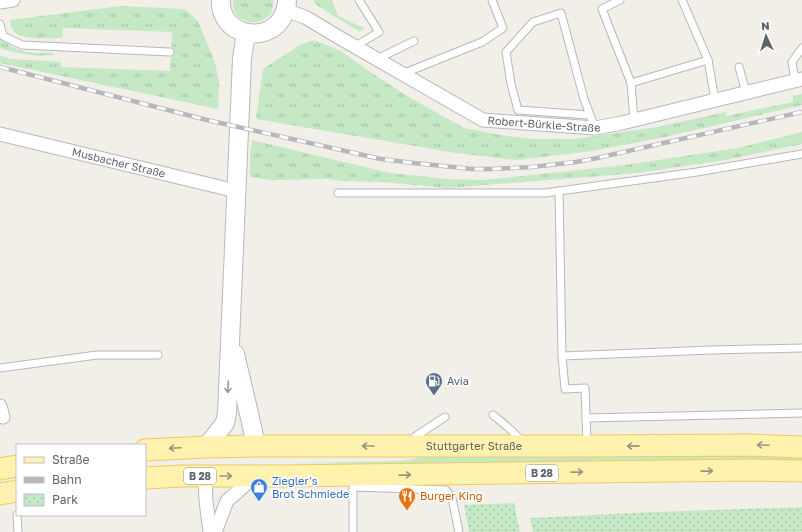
<svg xmlns="http://www.w3.org/2000/svg" width="802" height="532" font-family="'Golos Text',sans-serif">
	<style>
		.grass { fill: url(#grass-tufts) }
		.park { fill: url(#park-dots) }
		.lines { fill: none; stroke-linecap: round; stroke-linejoin: round }
		.lane-casing { stroke: #b5b8bc; stroke-width: 9 }
		.street-casing { stroke: #b5b8bc; stroke-width: 15 }
		.secondary-casing { stroke: #b6babf; stroke-width: 20 }
		.primary-casing { stroke: #f2c960; stroke-width: 23 }
		.lane { stroke: #fff; stroke-width: 7 }
		.street { stroke: #fff; stroke-width: 13 }
		.secondary { stroke: #fff; stroke-width: 18 }
		.primary { stroke: #fff2af; stroke-width: 21 }
		.rail-casing { stroke: #b6b7b8; stroke-width: 4.5 }
		.rail { stroke: #fff; stroke-width: 3; stroke-dasharray: 9; stroke-linecap: butt }
		.oneway { stroke: #979a9d }
		.oneway2 { stroke: #979581 }
		.labels { text-anchor: middle; stroke-width: 3.5; stroke-linejoin: round; paint-order: stroke }
		.shield { fill: #fff; stroke: #8f9295; stroke-width: 1 }
		.shield-label { font-size: 10px; font-weight: bold; fill: #5f6368 }
		.street-label { font-size: 11px; fill: #5f6368; stroke: #fff }
		.service-label { font-size: 11px; fill: #4e5e75; stroke: #fff; text-anchor: start }
		.shop-label { font-size: 11px; fill: #366cbe; stroke: #fff; text-anchor: start }
		.food-label { font-size: 11px; fill: #c56008; stroke: #fff; text-anchor: start }
	</style>
	<defs>
		<pattern id="grass-tufts" width="24" height="20" patternUnits="userSpaceOnUse"><rect width="24" height="20" fill="#c5e8c5"/><path d="M3 7l-1-3M5 7V3M7 7l1-3M15 17l-1-3M17 17v-4M19 17l1-3" fill="none" stroke="#a3c0a4"/></pattern>
		<pattern id="park-dots" width="8" height="8" patternUnits="userSpaceOnUse"><rect width="8" height="8" fill="#c5e8c5"/><path d="M2 2h.1M6 6h.1" fill="none" stroke="#a3c0a4" stroke-width="1.8" stroke-linecap="round"/></pattern>
	</defs>
	<rect width="100%" height="100%" fill="#f1efe8"/>
	<g class="grass">
		<path d="M233,0h40c5,28 -43,31 -40,0z"/>
		<polygon points="314,0 332,0 338,16 364,28 360,32 315,4"/>
		<path d="M121,6l64,3 13,12 17,41 4,20 -1,27 -218,-46v-7l11,3 50,3v5l109,4 2,-39 -109,-4 -1,10c-12,0 -43,3 -50,-9 -1,-2 -2,-7 -2,-9z"/>
		<path d="M0,38c12,10 21,14 37,15 5,0 10,-1 16,0l1,2c-19,2 -36,-1 -54,-7z"/>
		<polygon points="313,40 341,51 376,76 404,94 464,128 500,135 533,139 574,139 657,127 726,112 726,116 793,102 793,96 802,94 802,105 665,137 592,151 516,160 456,153 256,119 263,69 300,45"/>
		<polygon points="802,132 802,144 725,160 637,173 447,188 384,182 342,181 328,179 270,180 250,177 250,154 252,140 390,173 448,179 485,180 625,165 738,148"/>
		<polygon points="432,455 802,455 802,462 560,462 406,464 287,463 403,461"/>
	</g>
	<g class="park">
		<polygon points="514,503 520,532 469,532 464,505"/>
		<polygon points="802,507 802,532 533,532 530,518 655,512"/>
	</g>
	<g class="lines">
		<g class="lane-casing">
			<g id="lane">
				<polyline points="620,0 602,9 631,83 708,60"/>
				<polyline points="682,0 708,60 715,100"/>
				<polyline points="0,24 3,36 22,45 170,52"/>
				<polyline points="354,47 379,32 359,0"/>
				<polyline points="377,59 414,41"/>
				<polyline points="739,67 746,92"/>
				<polyline points="402,74 482,42 503,28 492,0"/>
				<polyline points="795,80 792,62 802,48"/>
				<polyline points="631,83 634,120"/>
				<polyline points="589,115 518,110 511,84 506,52 533,22 561,13 584,99 595,128"/>
				<polyline points="559,191 562,356 565,389 585,388 587,443"/>
				<polyline points="338,193 545,193 697,172 802,154"/>
				<polyline points="562,356 712,350 802,348"/>
				<polyline points="0,368 97,355 158,355"/>
				<path d="M493,415c11,9 21,16 29,27"/>
				<polyline points="586,418 802,413"/>
				<polyline points="411,441 416,436 445,417"/>
				<polyline points="17,515 18,532"/>
				<polyline points="353,532 353,487 446,490 452,498 459,532"/>
			</g>
		</g>
		<g class="street-casing">
			<g id="street">
				<polyline points="0,2 13,0"/>
				<path id="s1" d="M285,10l20,7 35,21 143,82 112,8 27,-5 180,-44"/>
				<path id="s2" d="M0,134l236,57"/>
				<polyline points="0,406 3,417"/>
				<polyline points="205,476 206,501 210,532"/>
				<polyline points="215,532 227,501 255,476"/>
			</g>
		</g>
		<g class="secondary-casing">
			<g id="secondary">
				<path d="M221,0c-2,34 44,46 61,18 3,-5 5,-12 5,-18"/>
				<polyline points="235,354 251,422 256,446"/>
				<polyline points="206,447 225,423 227,413 242,59 246,33"/>
			</g>
		</g>
		<g class="primary-casing">
			<g id="primary">
				<path id="s3" d="M145,450l61,-3 50,-1h331l164,-1 51,2"/>
				<polyline points="0,469 17,466"/>
				<polyline points="145,478 182,476 282,476 753,470 802,471"/>
				<polyline points="0,494 17,491"/>
			</g>
		</g>
		<use href="#lane" class="lane"/>
		<use href="#street" class="street"/>
		<use href="#secondary" class="secondary"/>
		<use href="#primary" class="primary"/>
		<g class="rail-casing">
			<polyline id="rail" points="0,67 207,120 381,159 414,163 472,169 492,169 532,167 576,162 597,158 802,112"/>
		</g>
		<use href="#rail" class="rail"/>
	</g>
	<defs><path id="oneway-shaft" d="M-6 0H5M1.5-3L5.5 0L1.5 3" fill="none" stroke-width="1.6" stroke-linecap="round" stroke-linejoin="round"/></defs>
	<use class="oneway" href="#oneway-shaft" transform="translate(228 387) rotate(93)"/>
	<g class="oneway2">
		<use href="#oneway-shaft" transform="translate(763 445) rotate(-178)"/>
		<use href="#oneway-shaft" transform="translate(368 446) rotate(-180)"/>
		<use href="#oneway-shaft" transform="translate(633 446) rotate(179)"/>
		<use href="#oneway-shaft" transform="translate(175 448) rotate(177)"/>
		<use href="#oneway-shaft" transform="translate(707 471) rotate(-1)"/>
		<use href="#oneway-shaft" transform="translate(577 472) rotate(-1)"/>
		<use href="#oneway-shaft" transform="translate(405 475) rotate(-1)"/>
		<use href="#oneway-shaft" transform="translate(226 476)"/>
	</g>
	<defs>
		<g id="fuel-pin" transform="scale(0.9)"><path d="M0 17L-7.5 6A9.5 9.5 0 1 1 7.5 6Z" fill="#5c6f8a" stroke="#fff"/><path d="M-5.5-6h7V0h2V4h1.3V-2.5L3-4.5l.8-.8L6-3V5H2.5V1h-1V6h-7ZM-4.2-4.7v3.2H.2V-4.7Z" fill="#fff"/></g>
		<g id="shop-pin" transform="scale(0.9)"><path d="M0 17L-7.5 6A9.5 9.5 0 1 1 7.5 6Z" fill="#3f7fe0" stroke="#fff"/><path d="M-5-2.5h2.3a2.7 3.5 0 0 1 5.4 0H5L5.5 6h-11ZM-1.5-2.5h3a1.5 2.3 0 0 0-3 0Z" fill="#fff"/></g>
		<g id="restaurant-pin" transform="scale(0.9)"><path d="M0 17L-7.5 6A9.5 9.5 0 1 1 7.5 6Z" fill="#e8710a" stroke="#fff"/><path d="M-5-6h1v4h1v-4h1v4h1v-4h1v5L-1.5 .5V6h-2V.5L-5-1ZM5-6V6H3V1.5H1.5Q1.5-4 5-6Z" fill="#fff"/></g>
	</defs>
	<g fill-rule="evenodd">
		<use href="#fuel-pin" x="434" y="381"/>
		<use href="#shop-pin" x="259" y="487"/>
		<use href="#restaurant-pin" x="407" y="496"/>
	</g>
	<g class="labels">
		<g class="shield">
			<rect x="526" y="465" width="32" height="16" rx="3"/>
			<rect x="184" y="468" width="32" height="16" rx="3"/>
		</g>
		<g class="shield-label">
			<text x="542" y="477">B 28</text>
			<text x="200" y="480">B 28</text>
		</g>
		<g class="street-label">
			<text dy="4" stroke="none"><textPath href="#s1" startOffset="288">Robert-Bürkle-Straße</textPath></text>
			<text dy="4" stroke="none"><textPath href="#s2" startOffset="122">Musbacher Straße</textPath></text>
			<text dy="4" stroke="none"><textPath href="#s3" startOffset="329">Stuttgarter Straße</textPath></text>
		</g>
		<g class="service-label">
			<text x="447" y="385">Avia</text>
		</g>
		<g class="shop-label">
			<text x="272" y="485">Ziegler's<tspan x="272" dy="13">Brot Schmiede</tspan></text>
		</g>
		<g class="food-label">
			<text x="420" y="500">Burger King</text>
		</g>
	</g>
	<rect x="16" y="444" width="130" height="72" fill="#ffffff" stroke="#bfc1c3"/>
	<rect x="24" y="457" width="20" height="6" fill="#fff2af" stroke="#bfc1c3"/>
	<text x="52" y="464" font-size="12" fill="#5f6368">Straße</text>
	<rect x="24" y="477" width="20" height="6" fill="#b6b7b8" stroke="#bfc1c3"/>
	<text x="52" y="484" font-size="12" fill="#5f6368">Bahn</text>
	<rect x="24" y="494" width="20" height="12" fill="url(#park-dots)" stroke="#bfc1c3"/>
	<text x="52" y="504" font-size="12" fill="#5f6368">Park</text>
	<g transform="translate(766 36) rotate(356)" stroke="#ffffff" stroke-width="3" paint-order="stroke">
	<path d="M0-3L7 15L0 10L-7 15Z" fill="#5f6368"/>
	<text y="-6" font-size="11" font-weight="bold" text-anchor="middle" fill="#5f6368">N</text>
	</g>
</svg>
